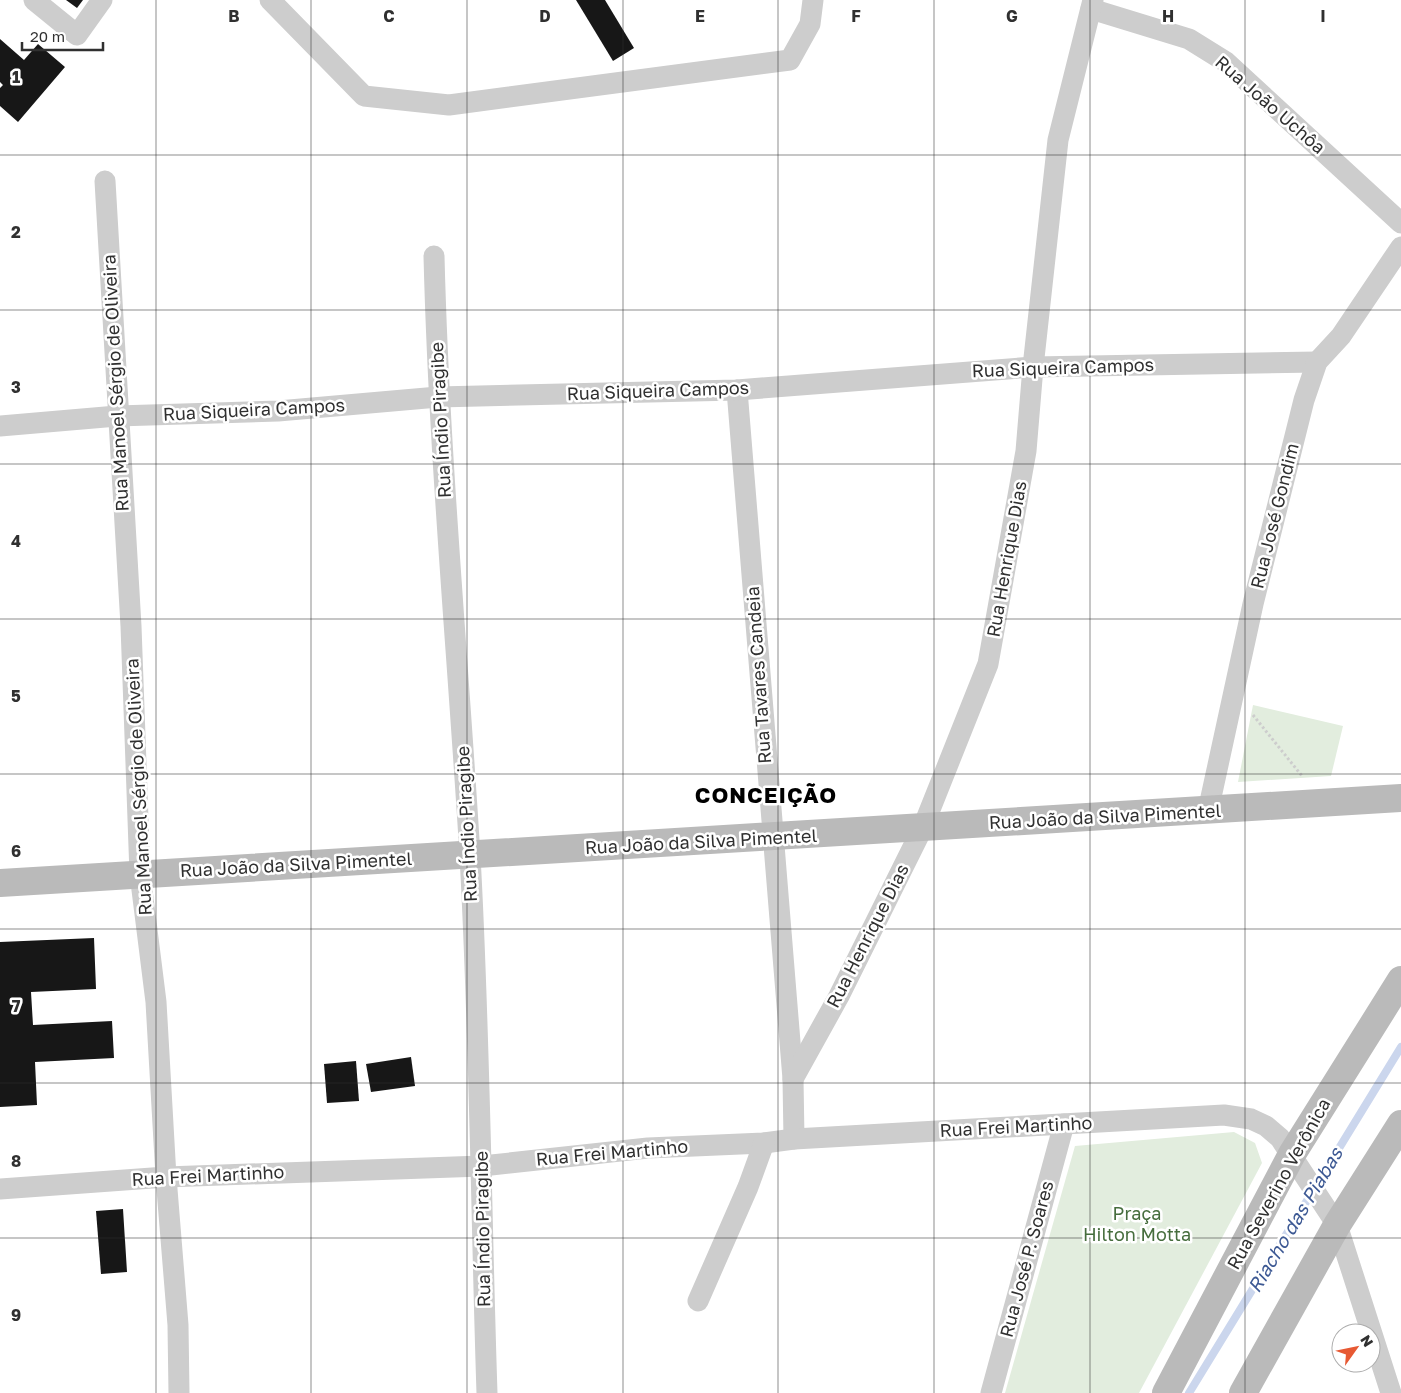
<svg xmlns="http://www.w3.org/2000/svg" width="1401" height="1393" font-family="'Golos Text',sans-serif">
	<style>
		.green { fill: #e2edde }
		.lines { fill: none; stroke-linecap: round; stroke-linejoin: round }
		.stream { stroke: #cbd6ed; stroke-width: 8 }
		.building { fill: #171717 }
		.path { stroke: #cdcdcd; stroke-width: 3; stroke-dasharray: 2.5 2.5; stroke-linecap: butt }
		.street { stroke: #cdcdcd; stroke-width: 21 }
		.secondary { stroke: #bababa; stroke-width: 28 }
		.grid { fill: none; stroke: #303030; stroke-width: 1; stroke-opacity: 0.55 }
		.labels { text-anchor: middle; stroke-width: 5; stroke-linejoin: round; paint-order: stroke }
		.street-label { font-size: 18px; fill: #303030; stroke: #fff }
		.park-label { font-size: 18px; fill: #466d3d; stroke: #fff }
		.water-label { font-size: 19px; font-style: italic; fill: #3d5994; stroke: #fff }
		.district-label { font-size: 22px; font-weight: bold; letter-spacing: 1px; fill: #000; stroke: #fff }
		.grid-label { font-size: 16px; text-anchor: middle; font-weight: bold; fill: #303030; stroke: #fff; stroke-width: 5; stroke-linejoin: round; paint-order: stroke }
	</style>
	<rect width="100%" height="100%" fill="#fff"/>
	<g class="green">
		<polygon points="1253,705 1343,726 1331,776 1238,782"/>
		<polygon points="1234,1132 1255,1143 1262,1163 1139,1393 1005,1393 1075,1146"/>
	</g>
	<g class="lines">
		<polyline class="stream" points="1189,1393 1401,1047"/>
	</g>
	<g class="building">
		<polygon points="66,0 83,0 77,8"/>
		<polygon points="576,0 605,0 634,48 613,61"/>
		<polygon points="0,39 24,60 38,44 65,67 18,122 0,106 0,88 3,85 0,82"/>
		<polygon points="94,938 96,989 31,992 33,1025 112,1021 114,1058 35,1062 37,1105 0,1107 0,942"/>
		<polygon points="411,1057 415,1086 371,1092 366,1064"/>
		<polygon points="356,1061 359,1101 327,1103 324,1064"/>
		<polygon points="123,1209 127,1272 101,1274 96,1211"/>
	</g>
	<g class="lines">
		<polyline class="path" points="1253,715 1302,776"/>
		<g class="street">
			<polyline points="34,0 77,35 102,0"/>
			<polyline points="270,0 364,96 449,105 790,60 810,24 813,0"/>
			<polyline points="1091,9 1189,39 1226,62 1401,223"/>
			<polyline points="105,181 131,626 140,874 156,1002 166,1177 178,1325 179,1393"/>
			<path d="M434,256c5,200 24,400 36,600 10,179 11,358 17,537"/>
			<polyline points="737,390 793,1079 794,1139"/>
			<polyline points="0,426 117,416 278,411 438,397 737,390 1033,367 1317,362"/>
			<polyline points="1208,811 1253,604 1304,400 1317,362 1341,336 1401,247"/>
			<polyline points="793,1079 839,996 923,827 988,664 1026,451 1033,367 1058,140 1093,0"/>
			<polyline points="0,1189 166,1177 482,1166 648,1148 764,1143 794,1139 1224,1115 1251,1119 1266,1126 1280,1138 1337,1225 1391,1393"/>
			<polyline points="698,1301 748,1187 764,1143"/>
			<polyline points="991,1393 1064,1124"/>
		</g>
		<g class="secondary">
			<polyline points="0,883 1401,798"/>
			<polyline points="1166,1393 1292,1154 1401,980"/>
			<polyline points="1243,1393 1337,1225 1401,1124"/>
		</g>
	</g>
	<path class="grid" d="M156,0v1393M311,0v1393M467,0v1393M623,0v1393M778,0v1393M934,0v1393M1090,0v1393M1245,0v1393M0,155h1401M0,310h1401M0,464h1401M0,619h1401M0,774h1401M0,929h1401M0,1083h1401M0,1238h1401"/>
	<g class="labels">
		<g class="street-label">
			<text transform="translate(1270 105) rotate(41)" y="6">Rua João Uchôa</text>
			<text transform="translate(1063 368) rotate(-2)" y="6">Rua Siqueira Campos</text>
			<text transform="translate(116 383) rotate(-93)" y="6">Rua Manoel Sérgio de Oliveira</text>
			<text transform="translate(658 391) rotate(-2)" y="6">Rua Siqueira Campos</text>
			<text transform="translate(254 410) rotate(-3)" y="6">Rua Siqueira Campos</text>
			<text transform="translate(441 420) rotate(-93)" y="6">Rua Índio Piragibe</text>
			<text transform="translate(1275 516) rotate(-76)" y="6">Rua José Gondim</text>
			<text transform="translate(1007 559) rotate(-80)" y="6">Rua Henrique Dias</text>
			<text transform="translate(759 675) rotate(-94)" y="6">Rua Tavares Candeia</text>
			<text transform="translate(139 787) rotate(-93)" y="6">Rua Manoel Sérgio de Oliveira</text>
			<text transform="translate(1105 817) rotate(-3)" y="6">Rua João da Silva Pimentel</text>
			<text transform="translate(467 824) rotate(-93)" y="6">Rua Índio Piragibe</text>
			<text transform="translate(701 842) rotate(-3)" y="6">Rua João da Silva Pimentel</text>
			<text transform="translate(296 865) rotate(-3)" y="6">Rua João da Silva Pimentel</text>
			<text transform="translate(868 936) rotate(-63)" y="6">Rua Henrique Dias</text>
			<text transform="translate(1016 1127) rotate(-3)" y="6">Rua Frei Martinho</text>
			<text transform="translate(612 1153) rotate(-5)" y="6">Rua Frei Martinho</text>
			<text transform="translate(208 1176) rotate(-3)" y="6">Rua Frei Martinho</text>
			<text transform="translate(1279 1184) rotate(-61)" y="6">Rua Severino Verônica</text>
			<text transform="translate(483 1229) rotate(-91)" y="6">Rua Índio Piragibe</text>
			<text transform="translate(1027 1259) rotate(-75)" y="6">Rua José P. Soares</text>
		</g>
		<g class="park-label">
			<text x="1137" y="1220">Praça<tspan x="1137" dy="21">Hilton Motta</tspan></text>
		</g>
		<g class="water-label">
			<text transform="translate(1295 1220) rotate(-59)" y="7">Riacho das Piabas</text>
		</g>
		<g class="district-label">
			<text x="766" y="803">CONCEIÇÃO</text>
		</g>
	</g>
	<g class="grid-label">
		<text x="234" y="22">B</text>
		<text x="389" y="22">C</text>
		<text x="545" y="22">D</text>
		<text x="700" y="22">E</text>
		<text x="856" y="22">F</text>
		<text x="1012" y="22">G</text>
		<text x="1168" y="22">H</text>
		<text x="1323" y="22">I</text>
		<text x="16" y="83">1</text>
		<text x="16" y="238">2</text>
		<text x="16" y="393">3</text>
		<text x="16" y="547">4</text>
		<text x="16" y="702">5</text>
		<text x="16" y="857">6</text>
		<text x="16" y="1012">7</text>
		<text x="16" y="1167">8</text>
		<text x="16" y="1321">9</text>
	</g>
	<g transform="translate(1356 1348) rotate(57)"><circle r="24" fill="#ffffff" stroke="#acacac"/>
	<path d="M0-4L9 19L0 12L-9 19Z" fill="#e75933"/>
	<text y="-8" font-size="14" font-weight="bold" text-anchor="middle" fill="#303030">N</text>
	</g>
	<path d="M22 42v8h81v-8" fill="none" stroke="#303030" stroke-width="2.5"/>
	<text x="30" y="42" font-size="15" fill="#303030" stroke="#ffffff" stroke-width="4" paint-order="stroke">20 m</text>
</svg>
